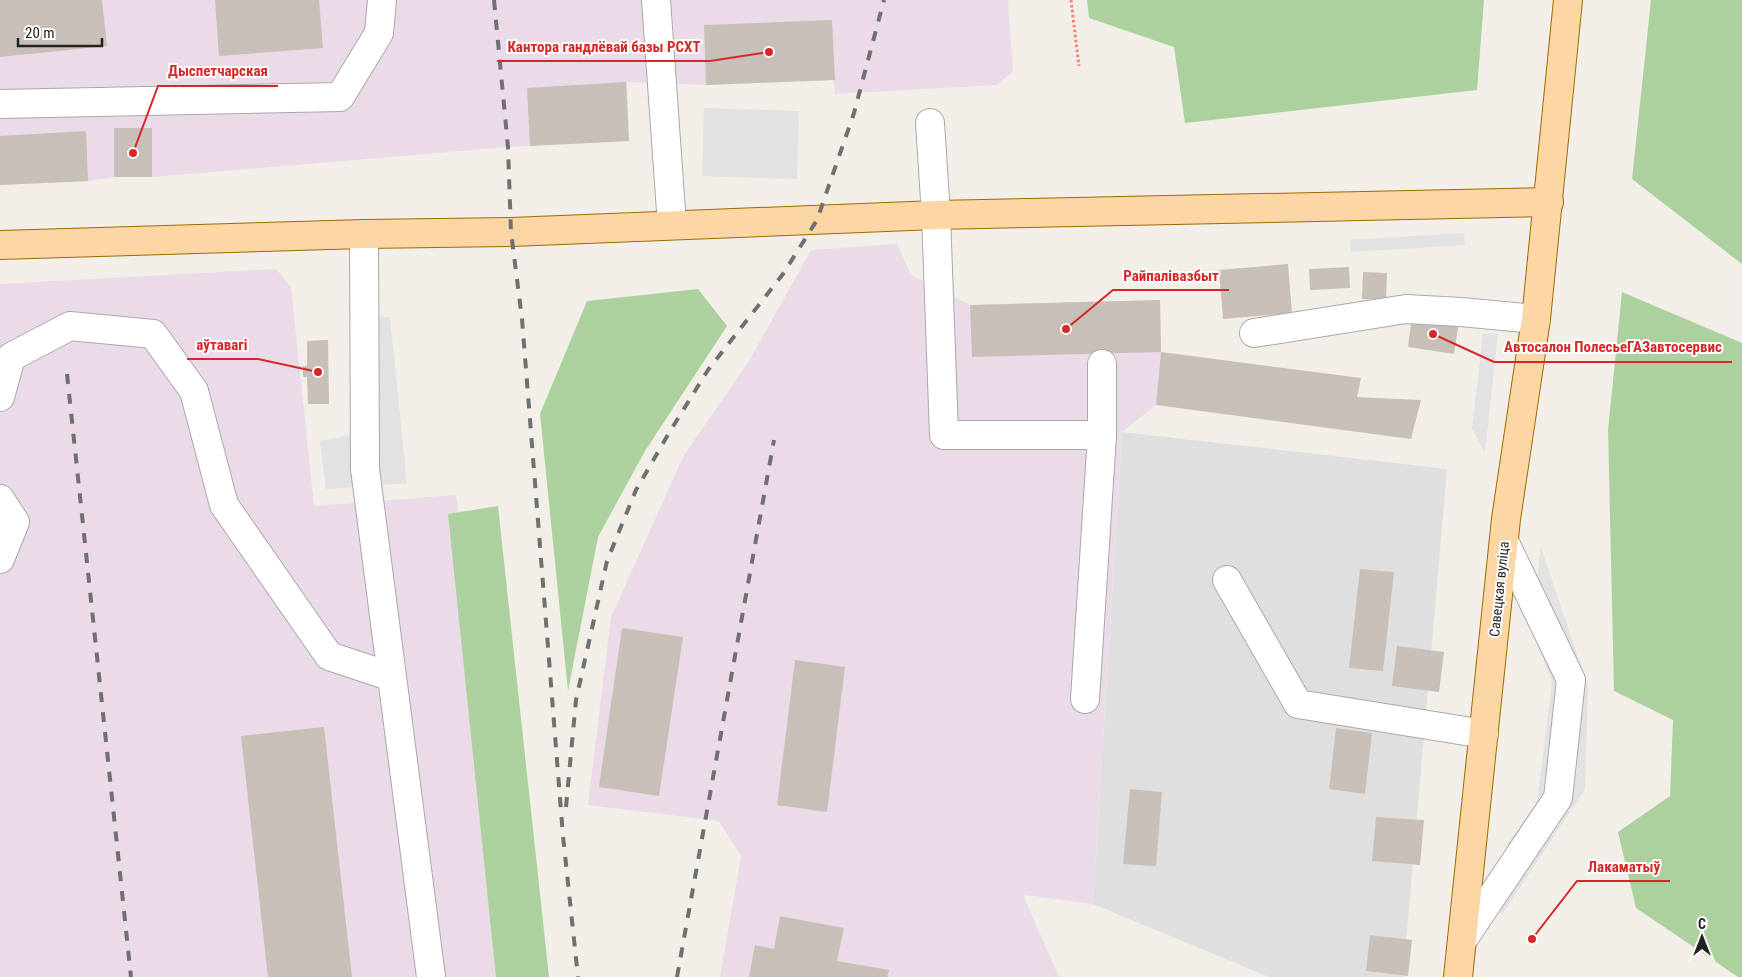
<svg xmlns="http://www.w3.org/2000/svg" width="1742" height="977" font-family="'Roboto Condensed',sans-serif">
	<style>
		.residential { fill: #e0dfdf }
		.industrial { fill: #ebdbe8 }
		.forest { fill: #add19e }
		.parking { fill: #e2e2e2 }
		.building { fill: #c7bfb8 }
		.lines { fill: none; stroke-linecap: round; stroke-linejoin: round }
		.minor-casing { stroke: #a9a9a9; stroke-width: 30 }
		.major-casing { stroke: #a06b00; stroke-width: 30 }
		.path { stroke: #fa8072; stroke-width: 3; stroke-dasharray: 2.5 2.5; stroke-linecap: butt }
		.minor { stroke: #fff; stroke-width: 28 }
		.major { stroke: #fcd6a4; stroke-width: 28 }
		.rail { stroke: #707070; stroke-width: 4; stroke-dasharray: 10 10; stroke-linecap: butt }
		.labels { text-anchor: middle; stroke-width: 4; stroke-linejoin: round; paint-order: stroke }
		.street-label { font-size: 14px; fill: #222; stroke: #fff }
		.leader { fill: none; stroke: #d62828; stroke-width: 2 }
		.callout-dot { fill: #d62828; stroke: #fff; stroke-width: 2 }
		.callout-label { font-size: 15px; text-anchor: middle; font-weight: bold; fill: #d62828; stroke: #fff; stroke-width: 4; stroke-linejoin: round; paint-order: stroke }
	</style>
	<rect width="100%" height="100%" fill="#f2efe9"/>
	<polygon class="residential" points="1122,432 1447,469 1403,977 1269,977 1093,904"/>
	<g class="industrial">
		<polygon points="0,0 1008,0 1013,72 996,85 835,94 834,80 706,85 627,82 629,141 508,147 152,177 114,177 88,181 0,185"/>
		<polygon points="897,244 911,275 970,305 1160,300 1161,352 1156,405 1122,432 1093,904 1023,895 1059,977 720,977 741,856 719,821 588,805 611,617 684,455 749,361 811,250"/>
		<polygon points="276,269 291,287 314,506 456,495 516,977 0,977 0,284"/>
	</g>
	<g class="forest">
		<polygon points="1087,0 1484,0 1477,90 1185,123 1174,47 1089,18"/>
		<polygon points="1651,0 1742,0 1742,264 1632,179"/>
		<polygon points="698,289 727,326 645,451 598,537 568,691 540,414 587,301"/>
		<polygon points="1622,292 1742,343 1742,977 1738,977 1636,908 1618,832 1670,796 1673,720 1614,691 1608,430"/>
		<polygon points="498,506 549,977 496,977 448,514"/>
	</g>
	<g class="parking">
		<polygon points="704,108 799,111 797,179 702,176"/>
		<polygon points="1464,233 1465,245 1351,252 1350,240"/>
		<polygon points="365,313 390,318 407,483 326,489 320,441 374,431"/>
		<polygon points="1498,333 1485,453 1472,428 1483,334"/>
		<polygon points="1541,547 1588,687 1585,789 1500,918 1507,844 1537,802 1552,682 1531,627"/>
	</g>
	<g class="building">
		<polygon points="0,0 102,0 107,46 0,57"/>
		<polygon points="215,0 319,0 323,48 219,56"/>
		<polygon points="832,20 835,80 706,85 704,25"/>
		<polygon points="626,82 629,141 530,146 527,88"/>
		<rect x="114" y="128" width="38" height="49"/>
		<polygon points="86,131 88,181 0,185 0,136"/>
		<polygon points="1288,264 1292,313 1223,319 1219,270"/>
		<polygon points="1349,267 1350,288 1310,290 1309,269"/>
		<polygon points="1363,272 1387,273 1386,300 1362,299"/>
		<polygon points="1160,300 1161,352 1361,378 1357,397 1421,400 1411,439 1156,405 1161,352 972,357 970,305"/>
		<polygon points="1412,315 1459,321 1454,354 1408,347"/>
		<polygon points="328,340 329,404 308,404 307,377 303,377 303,366 307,366 307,341"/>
		<polygon points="1360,569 1394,572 1383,671 1349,668"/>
		<polygon points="622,628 683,637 659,796 599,787"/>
		<polygon points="1397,646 1444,652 1439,692 1392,686"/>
		<polygon points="795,660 845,667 827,812 777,805"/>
		<polygon points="324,727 352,977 268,977 241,736"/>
		<polygon points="1336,728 1372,733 1365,794 1329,789"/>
		<polygon points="1130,789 1162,792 1156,866 1123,864"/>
		<polygon points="1376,817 1424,820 1420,865 1372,861"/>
		<polygon points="780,916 844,928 837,961 889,970 887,977 749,977 755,945 774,949"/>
		<polygon points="1370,935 1412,940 1408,976 1366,971"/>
	</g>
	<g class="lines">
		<g class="minor-casing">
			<g id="minor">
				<polyline points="656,0 672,225"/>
				<polyline points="0,104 340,97 379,33 382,0"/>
				<polyline points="930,123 936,215 944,435 1102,435 1085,699"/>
				<polyline points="364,234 365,469 431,977"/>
				<polyline points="1254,333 1406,309 1461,312 1536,319"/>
				<polyline points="1102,364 1102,435"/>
				<polyline points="0,397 11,357 70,326 153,334 194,391 224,505 329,656 392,677"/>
				<polyline points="0,499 15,522 0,559"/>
				<polyline points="1227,580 1298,704 1484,734"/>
				<polyline points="1462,941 1558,798 1571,680 1504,541"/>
			</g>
		</g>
		<g class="major-casing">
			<g id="major">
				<polyline points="0,245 364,234 511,232 936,215 1549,202"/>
				<polyline points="1458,977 1506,519 1536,319 1568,0"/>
			</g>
		</g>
		<polyline class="path" points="1071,0 1079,66"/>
		<use href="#minor" class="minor"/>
		<use href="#major" class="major"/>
		<g class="rail">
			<polyline points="494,0 508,147 511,232 522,319 563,836 578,977"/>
			<polyline points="67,374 131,977"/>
			<polyline points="566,807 576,700 607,561 636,490 669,433 708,370 783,274 817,220 854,113 884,0"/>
			<polyline points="677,977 774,440"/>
		</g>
	</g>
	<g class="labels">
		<g class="street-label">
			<text transform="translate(1499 589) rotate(-84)" y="5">Савецкая вуліца</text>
		</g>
	</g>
	<path class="leader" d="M769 52L710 61H497M133 153L158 86H278M1066 329L1113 290H1229M318 372L258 359H187M1433 334L1494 362H1732M1532 939L1577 881H1670"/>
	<g class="callout-dot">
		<circle cx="769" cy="52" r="5"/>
		<circle cx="133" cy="153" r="5"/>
		<circle cx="1066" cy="329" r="5"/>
		<circle cx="318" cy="372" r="5"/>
		<circle cx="1433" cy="334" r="5"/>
		<circle cx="1532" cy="939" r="5"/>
	</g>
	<g class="callout-label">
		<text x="604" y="52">Кантора гандлёвай базы РСХТ</text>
		<text x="218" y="76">Дыспетчарская</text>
		<text x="1171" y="281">Райпалівазбыт</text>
		<text x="222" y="350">аўтавагі</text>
		<text x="1613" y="352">Автосалон ПолесьеГАЗавтосервис</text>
		<text x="1624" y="872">Лакаматыў</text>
	</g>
	<g transform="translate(1702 937)" stroke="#ffffff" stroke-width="4" paint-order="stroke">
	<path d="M0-4L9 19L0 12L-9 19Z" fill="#222222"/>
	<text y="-8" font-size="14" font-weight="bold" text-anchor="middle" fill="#222222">С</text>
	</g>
	<path d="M18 38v8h84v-8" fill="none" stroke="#222222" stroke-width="2.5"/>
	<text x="25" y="38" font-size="15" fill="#222222" stroke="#ffffff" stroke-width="4" paint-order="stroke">20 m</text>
</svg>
